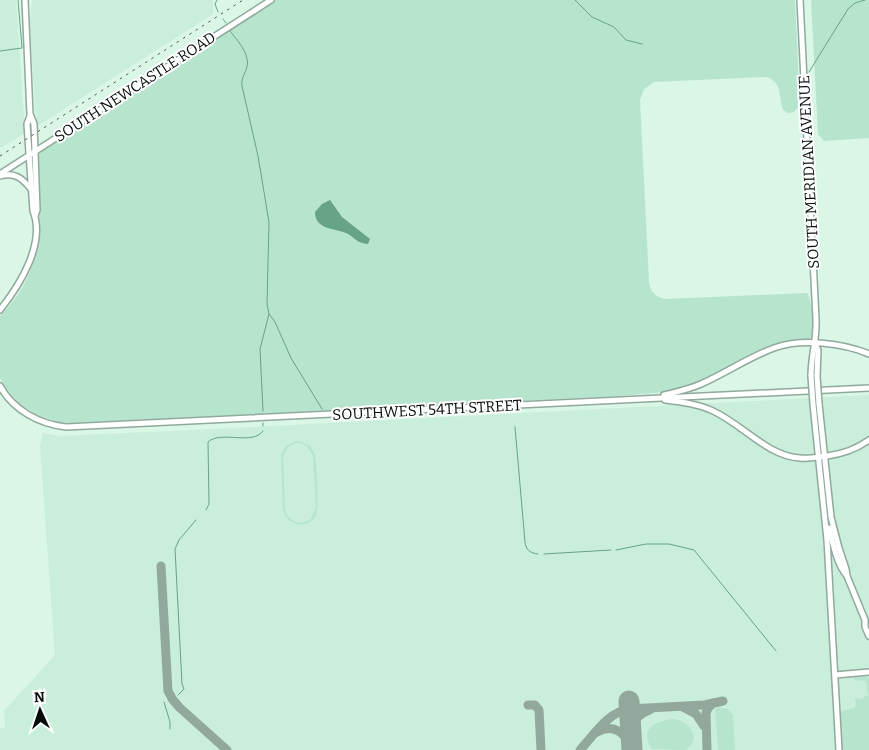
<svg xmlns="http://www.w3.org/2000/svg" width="869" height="750" font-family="Bitter,serif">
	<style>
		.built { fill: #c9eedb }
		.green { fill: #b7e4cd; fill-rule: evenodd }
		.water { fill: #66a387 }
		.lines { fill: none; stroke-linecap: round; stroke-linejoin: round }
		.stream { stroke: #66a387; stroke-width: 1 }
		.taxiway { stroke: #92a89c; stroke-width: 9 }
		.runway { stroke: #92a89c; stroke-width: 21 }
		.secondary-casing { stroke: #8faa9c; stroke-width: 8 }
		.secondary { stroke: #fff; stroke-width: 5 }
		.rail { stroke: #4a5952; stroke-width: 1; stroke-dasharray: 2.5 5; stroke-linecap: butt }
		.secondary-bridge-casing { stroke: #8faa9c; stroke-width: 8; stroke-linecap: butt }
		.secondary-bridge { stroke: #fff; stroke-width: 5 }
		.labels { text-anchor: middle; stroke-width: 4; stroke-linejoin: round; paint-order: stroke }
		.street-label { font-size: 15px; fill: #050e0a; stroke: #fff }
	</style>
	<rect width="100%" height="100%" fill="#daf6e7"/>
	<g class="built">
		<polygon points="0,0 16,0 25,133 0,148"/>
		<polygon points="32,0 213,0 213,14 36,127 30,23"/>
		<polygon points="869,395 869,750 0,750 0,728 5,728 4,711 55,655 40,446 43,433 59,436 215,429"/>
	</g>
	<g class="green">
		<path d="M273,0h522l4,83 -1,24 -4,5 -6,1 -5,-3c-5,-14 0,-28 -17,-33l-112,5 -10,7 -4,11 9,182c1,10 7,15 16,17l142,-6c6,7 7,37 3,46l-2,2 -18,1 -92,42 -32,8 -46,4 -548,27 -14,-1 -21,-7 -18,-11 -14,-17 -5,-9v-62c47,-47 40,-93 37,-154l1,-6 6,-9z"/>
		<polygon points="811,0 869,0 869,138 824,141 818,134"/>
		<path d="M297,441l12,4c3,4 5,6 6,11 2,9 4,52 1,59 -8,16 -29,10 -33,-5l-2,-56 5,-8zM295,443h5l7,3 6,10 3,52 -5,11c-11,7 -23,3 -26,-10l-2,-53 5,-9z"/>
		<polygon points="854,677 869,677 869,750 841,750 839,712 854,708 856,704 855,698 863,699 864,696 868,696 866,681 854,680"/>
		<polygon points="719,707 728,709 733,715 735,750 718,750 715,709"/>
		<path d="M674,719c16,2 28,20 12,31l-34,-1c-14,-21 5,-29 22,-30z"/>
	</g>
	<path class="water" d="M330,200l12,17 28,22 -2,5c-12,-1 -12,-6 -22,-11 -11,-5 -31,-3 -31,-21l7,-8z"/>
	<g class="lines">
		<g class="stream">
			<polyline points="217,0 215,4 218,12"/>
			<polyline points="575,0 592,17 614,27 626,40 642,44"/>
			<polyline points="223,19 226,23"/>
			<path d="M230,31c7,9 20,23 17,36 -2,7 -6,11 -5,19l16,70 11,66 -2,82 2,10 -9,35 3,62"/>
			<polyline points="0,51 22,48 18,0"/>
			<polyline points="809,72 848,9 855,3 865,0"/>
			<polyline points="269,314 275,322 291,358 322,409"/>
			<polyline points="263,423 263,426"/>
			<path d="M515,427l10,115c1,8 5,11 13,12"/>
			<path d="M206,510l3,-6 -1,-62c13,-12 45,4 55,-11"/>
			<polyline points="616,550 646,544 669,544 694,550 776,651"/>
			<polyline points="544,554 611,550"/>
			<polyline points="178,695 184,689 182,684 175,549 179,540 196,520"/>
			<polyline points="164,702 170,722 170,729"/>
		</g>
		<g class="taxiway">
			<polyline points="161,566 168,691 173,700 180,708 227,750"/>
			<polyline points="528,705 535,705 539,710 541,750"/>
			<polyline points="683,707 696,714 704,726"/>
			<path d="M597,732c17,-9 29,1 35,17"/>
			<path d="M631,736c1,-13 6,-22 19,-26"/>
			<path d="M580,750c14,-15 28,-38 49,-41l75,-4 19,-4"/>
			<polyline points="707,750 706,713 708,708 713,703"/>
		</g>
		<polyline class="runway" points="629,701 632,750"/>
		<g class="secondary-casing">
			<g id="secondary">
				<polyline points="25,0 30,114 34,124 37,210 35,216"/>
				<path d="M800,0l16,319c1,20 -5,37 -5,57"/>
				<polyline points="0,174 271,0"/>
				<path d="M0,176c15,-4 22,2 31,13"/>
				<path d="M0,310c20,-25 46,-67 33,-99l-6,-87 3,-8"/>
				<polyline points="815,344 818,350 817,376"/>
				<path d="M0,386c13,24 39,38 66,41l803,-39"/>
				<path d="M664,395c12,-3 26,-6 37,-11 25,-11 48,-27 73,-36 27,-10 69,-5 95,6"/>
				<path d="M665,400c17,2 33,4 48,11 29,13 54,45 87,47 9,1 18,-1 27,-2 16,-2 28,-6 42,-16"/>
				<polyline points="813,404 827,540 839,750"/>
				<polyline points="819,404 831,517 839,548 846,569 847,576"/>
				<path d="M829,528c4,15 7,35 18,48l18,44v7l4,9"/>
				<polyline points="835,675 869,672"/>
			</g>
		</g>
		<use href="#secondary" class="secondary"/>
		<polyline class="rail" points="0,156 243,0"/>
		<g class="secondary-bridge-casing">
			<g id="secondary-bridge">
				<polyline points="811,376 813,404"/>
				<polyline points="817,376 819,404"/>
			</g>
		</g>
		<use href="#secondary-bridge" class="secondary-bridge"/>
	</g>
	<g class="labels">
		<g class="street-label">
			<text transform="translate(135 87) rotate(-33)" y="5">SOUTH NEWCASTLE ROAD</text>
			<text transform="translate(809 172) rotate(-93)" y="5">SOUTH MERIDIAN AVENUE</text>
			<text transform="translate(427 410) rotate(-3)" y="5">SOUTHWEST 54TH STREET</text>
		</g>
	</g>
	<g transform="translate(40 710) rotate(357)" stroke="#ffffff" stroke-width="4" paint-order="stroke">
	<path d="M0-4L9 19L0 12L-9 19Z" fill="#050e0a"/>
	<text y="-8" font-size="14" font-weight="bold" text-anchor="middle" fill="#050e0a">N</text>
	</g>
</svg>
